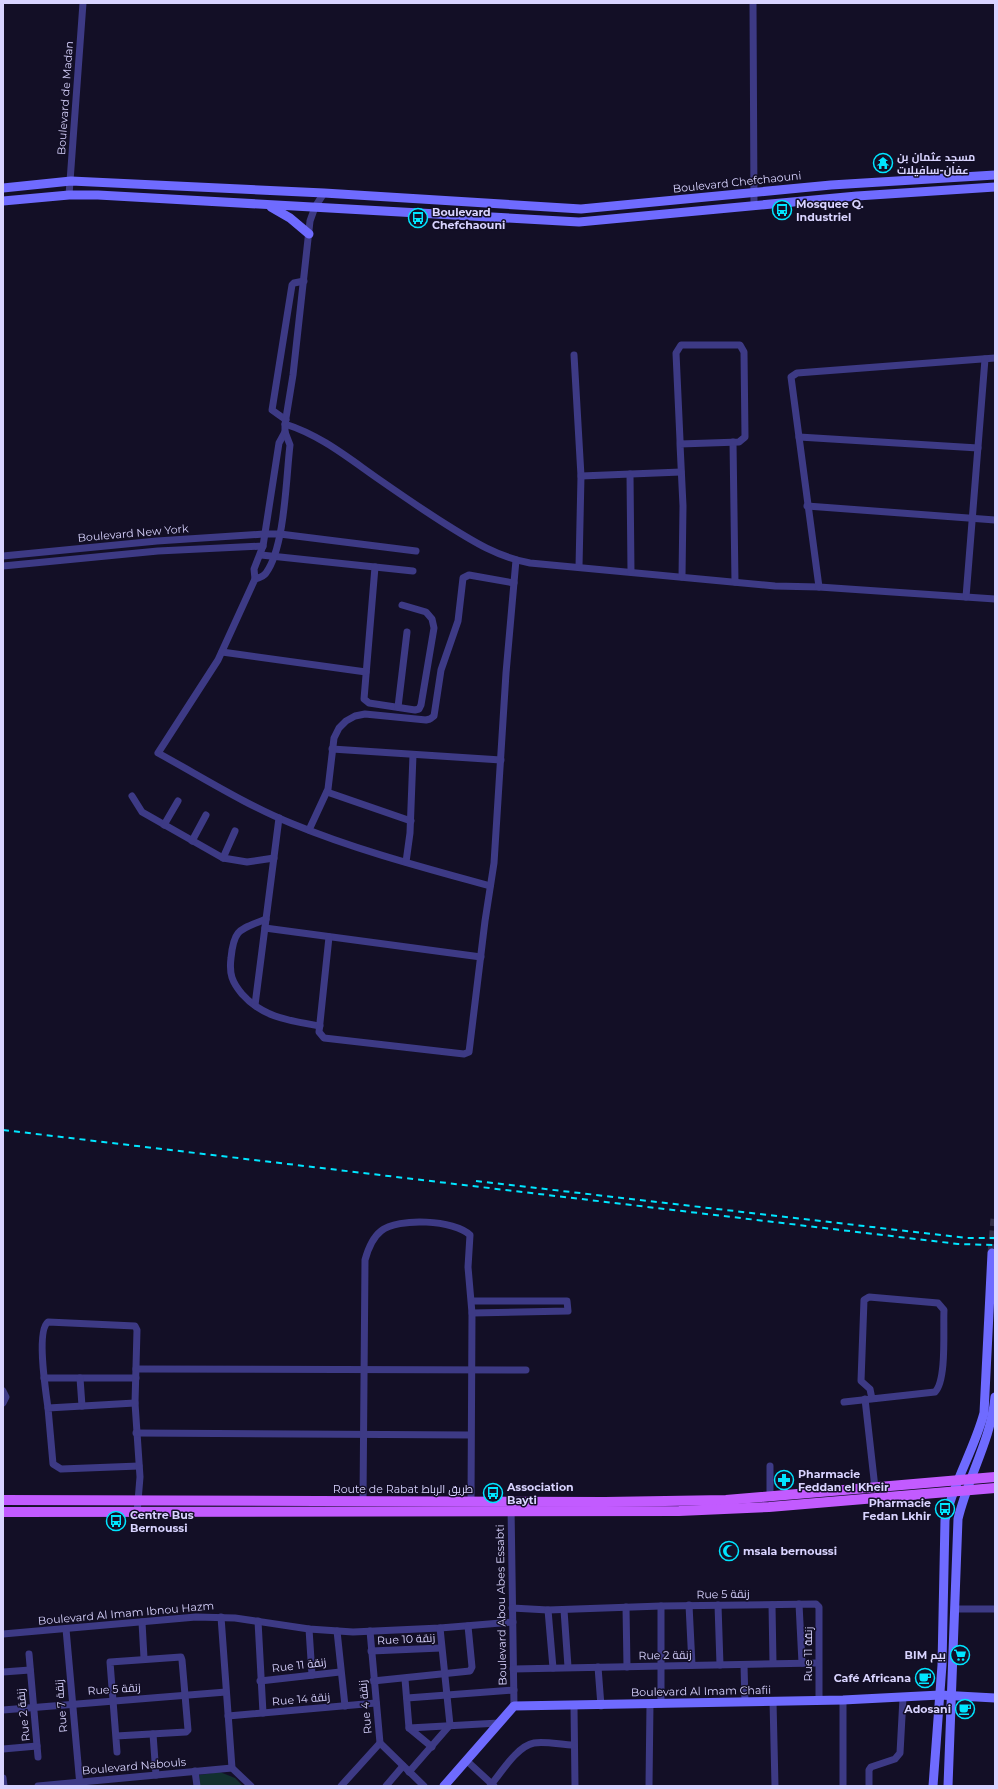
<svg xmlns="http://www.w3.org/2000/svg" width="998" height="1789" font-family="Montserrat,Cairo,sans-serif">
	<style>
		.green { fill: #12302f }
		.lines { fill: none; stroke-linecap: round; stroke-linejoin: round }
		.secondary-tunnel { stroke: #312d47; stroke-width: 9; stroke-dasharray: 9 4.5; stroke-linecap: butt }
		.street { stroke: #3d3a85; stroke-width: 7 }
		.secondary { stroke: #6f6bff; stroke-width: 9 }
		.primary { stroke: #c25bff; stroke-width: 10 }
		.rail { stroke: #00e5ff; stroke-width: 2; stroke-dasharray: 6 5; stroke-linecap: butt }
		.labels { text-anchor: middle; stroke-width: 3; stroke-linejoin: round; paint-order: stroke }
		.street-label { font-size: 11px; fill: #d9d4ff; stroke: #130f26 }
		.poi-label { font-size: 11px; font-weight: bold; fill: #d9d4ff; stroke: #130f26; text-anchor: start }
	</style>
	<rect width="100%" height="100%" fill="#130f26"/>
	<polygon class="green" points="220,1772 235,1778 243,1786 200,1786 199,1775"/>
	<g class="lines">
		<polyline class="secondary-tunnel" points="992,1253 995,1219"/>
		<g class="street">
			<polyline points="753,3 754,205"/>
			<polyline points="69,195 83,3"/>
			<polyline points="574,355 581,476 579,567"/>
			<polyline points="286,420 272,410 292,285 294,283 304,281"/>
			<path d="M285,424c35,11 62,33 92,54 23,16 46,32 70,47 27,17 51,32 83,38l245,23 44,1 176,12"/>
			<path d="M285,432l-6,11 -16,103 -9,23 1,10 -37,81 -60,93c44,24 88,52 135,71 63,26 132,44 197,62"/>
			<polyline points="799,437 978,448"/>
			<polyline points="733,442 735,582"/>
			<polyline points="680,444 739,442 745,437 744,352 740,345 681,345 676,353 680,440 680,444 683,506 682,577"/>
			<polyline points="630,474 631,572"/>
			<polyline points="581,476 681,472"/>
			<polyline points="807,506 995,520"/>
			<polyline points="261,555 413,571"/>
			<polyline points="3,556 157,541 264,534 280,534 416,551"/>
			<polyline points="3,566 158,551 263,546"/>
			<polyline points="375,567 364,699 369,703 415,710 419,709 421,705 434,628 432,619 426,612 402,605"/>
			<path d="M255,579c4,-1 9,-3 11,-6 19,-26 20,-95 24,-128l-5,-13v-8l8,-49 17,-154 5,-14 9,-14"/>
			<polyline points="819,587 791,377 797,373 995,358"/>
			<polyline points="966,597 985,359"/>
			<polyline points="222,652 366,672"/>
			<polyline points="398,707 407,632"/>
			<polyline points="332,749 501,760"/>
			<polyline points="327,792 411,821"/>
			<polyline points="132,796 142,812 223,858 247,862 274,858"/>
			<polyline points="164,825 178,801"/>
			<polyline points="309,830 328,789 334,738 339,728 346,721 355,716 365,714 426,720 430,719 434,716 441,670 458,621 463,578 469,575 514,583"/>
			<polyline points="192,841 206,815"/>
			<polyline points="223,858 235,831"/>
			<polyline points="406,862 410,833 413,755"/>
			<path d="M266,919c-26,11 -32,9 -35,39 -2,16 1,24 11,36 21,24 49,27 78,32"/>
			<polyline points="265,928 481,957"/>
			<polyline points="329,937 319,1032 324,1038 464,1054 469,1052 485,921 494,863 506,673 516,560"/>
			<polyline points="255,1005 279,818"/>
			<polyline points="472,1301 567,1301 568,1311 472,1313"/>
			<polyline points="136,1369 526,1370"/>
			<polyline points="44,1378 136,1378"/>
			<polyline points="80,1378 82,1406"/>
			<polyline points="3,1391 6,1397 3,1403"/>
			<polyline points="865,1399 875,1488"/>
			<path d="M844,1402l91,-10c12,-12 8,-64 9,-82l-6,-7 -69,-6 -5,3 -3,81 9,8 2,10"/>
			<polyline points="135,1403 48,1408 53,1464 61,1469 139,1466"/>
			<path d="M48,1408c-2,-15 -12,-77 0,-86l87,4 2,4 -2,73 5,74 -3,36"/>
			<polyline points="136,1433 470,1435"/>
			<polyline points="770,1497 770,1466"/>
			<path d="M363,1501l2,-241c3,-11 7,-22 16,-29 17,-14 74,-11 89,4l-2,32 4,46 -1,188"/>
			<polyline points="511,1506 514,1706"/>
			<polyline points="799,1604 802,1663"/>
			<polyline points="689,1605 692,1665"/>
			<polyline points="718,1605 720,1665"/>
			<polyline points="772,1605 773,1663"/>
			<polyline points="661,1606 661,1704"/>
			<polyline points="626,1607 627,1667"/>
			<polyline points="512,1608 548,1610 661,1606 816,1604 819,1607 819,1701"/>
			<polyline points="955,1609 995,1609"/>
			<polyline points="548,1610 553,1668"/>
			<polyline points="564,1610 568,1667"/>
			<polyline points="221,1617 232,1768 251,1786"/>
			<polyline points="258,1621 263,1713"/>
			<polyline points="142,1622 144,1658"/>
			<polyline points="66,1629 80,1786"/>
			<polyline points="309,1629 312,1675"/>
			<polyline points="337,1631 345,1706"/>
			<polyline points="370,1631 380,1743 424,1786"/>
			<polyline points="3,1634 196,1617 235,1618 309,1629 353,1632 440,1628 513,1622"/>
			<polyline points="371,1651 441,1648"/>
			<polyline points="29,1654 38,1757"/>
			<polyline points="744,1665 745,1702"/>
			<polyline points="598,1667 601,1706"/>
			<polyline points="513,1669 818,1663"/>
			<polyline points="3,1672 30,1670"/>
			<polyline points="405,1679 409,1728 432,1747"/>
			<polyline points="260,1681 340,1672"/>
			<polyline points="373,1681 470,1671 472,1667 468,1626"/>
			<polyline points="407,1698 514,1690"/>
			<polyline points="773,1701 775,1786"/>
			<polyline points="574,1706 575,1786"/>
			<polyline points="3,1710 226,1692"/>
			<polyline points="228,1716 376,1703"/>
			<polyline points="409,1728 499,1723"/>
			<polyline points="153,1734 156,1775"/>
			<polyline points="116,1736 186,1732 188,1730 182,1660 181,1657 110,1662 117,1752"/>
			<polyline points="3,1749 37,1746"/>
			<polyline points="467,1761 494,1786"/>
			<polyline points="195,1771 197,1786"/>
			<polyline points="409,1772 450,1725 440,1628"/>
			<polyline points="3,1778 4,1786"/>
			<polyline points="38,1786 232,1768"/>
			<polyline points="341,1786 380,1743"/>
			<polyline points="386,1786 403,1766"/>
			<path d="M490,1786c11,-13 27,-40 44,-43 12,-2 28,2 40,2"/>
			<polyline points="649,1786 650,1704"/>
			<polyline points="843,1786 843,1700"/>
			<polyline points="869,1786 869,1770 871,1767 895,1759 900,1753 903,1698"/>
		</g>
		<g class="secondary">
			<polyline points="3,188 71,181 324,193 581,209 831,185 995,175"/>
			<polyline points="3,201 69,195 98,195 579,222 857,196 995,187"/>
			<polyline points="271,207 290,218 309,234"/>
			<polyline points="444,1786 514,1706 843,1700 940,1695 995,1698"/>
			<path d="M933,1786l9,-121 3,-145c8,-37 29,-70 39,-107l8,-160"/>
			<path d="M948,1786l10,-267c10,-42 33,-79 37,-122"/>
		</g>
		<g class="primary">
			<polyline points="3,1500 605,1502 726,1500 995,1477"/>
			<polyline points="3,1512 679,1511 769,1507 995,1488"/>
		</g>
		<g class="rail">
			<polyline points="3,1130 958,1244 995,1245"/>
			<polyline points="476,1181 967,1238 995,1238"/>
		</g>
	</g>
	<defs>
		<g id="temple-ring" transform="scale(1)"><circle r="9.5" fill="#130f26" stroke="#00e5ff" stroke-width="1.5"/><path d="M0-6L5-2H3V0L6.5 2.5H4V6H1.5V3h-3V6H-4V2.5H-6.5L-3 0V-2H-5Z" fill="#00e5ff"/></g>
		<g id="bus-ring" transform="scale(1)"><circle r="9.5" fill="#130f26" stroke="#00e5ff" stroke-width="1.5"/><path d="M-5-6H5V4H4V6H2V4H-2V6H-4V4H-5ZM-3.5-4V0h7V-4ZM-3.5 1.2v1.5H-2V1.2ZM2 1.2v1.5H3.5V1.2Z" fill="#00e5ff"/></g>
		<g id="pharmacy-ring" transform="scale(1)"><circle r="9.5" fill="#130f26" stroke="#00e5ff" stroke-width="1.5"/><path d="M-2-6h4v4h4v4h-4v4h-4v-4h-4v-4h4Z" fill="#00e5ff"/></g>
		<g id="mosque-ring" transform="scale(1)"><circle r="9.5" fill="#130f26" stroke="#00e5ff" stroke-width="1.5"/><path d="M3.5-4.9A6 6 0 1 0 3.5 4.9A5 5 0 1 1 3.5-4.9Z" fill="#00e5ff"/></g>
		<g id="supermarket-ring" transform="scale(1)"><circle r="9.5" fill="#130f26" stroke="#00e5ff" stroke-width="1.5"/><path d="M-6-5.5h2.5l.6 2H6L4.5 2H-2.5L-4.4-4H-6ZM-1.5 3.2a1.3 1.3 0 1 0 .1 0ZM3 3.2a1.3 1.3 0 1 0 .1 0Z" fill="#00e5ff"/></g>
		<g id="cafe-ring" transform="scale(1)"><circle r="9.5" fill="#130f26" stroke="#00e5ff" stroke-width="1.5"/><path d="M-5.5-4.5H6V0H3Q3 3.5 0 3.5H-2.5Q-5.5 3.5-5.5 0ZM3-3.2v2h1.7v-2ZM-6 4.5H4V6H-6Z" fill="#00e5ff"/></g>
	</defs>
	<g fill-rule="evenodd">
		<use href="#temple-ring" x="883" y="163"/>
		<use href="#bus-ring" x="782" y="210"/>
		<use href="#bus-ring" x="418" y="218"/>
		<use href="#pharmacy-ring" x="784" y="1480"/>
		<use href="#bus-ring" x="493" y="1493"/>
		<use href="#bus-ring" x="945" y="1509"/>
		<use href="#bus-ring" x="116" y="1521"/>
		<use href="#mosque-ring" x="729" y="1551"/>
		<use href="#supermarket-ring" x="960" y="1655"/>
		<use href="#cafe-ring" x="925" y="1678"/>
		<use href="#cafe-ring" x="965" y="1709"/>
	</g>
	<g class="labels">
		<g class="street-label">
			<text transform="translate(65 98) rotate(-86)" y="4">Boulevard de Madan</text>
			<text transform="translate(737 182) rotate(-6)" y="4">Boulevard Chefchaouni</text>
			<text transform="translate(133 533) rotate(-5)" y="4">Boulevard New York</text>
			<text x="403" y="1493">Route de Rabat طريق الرباط</text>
			<text transform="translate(723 1594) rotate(-1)" y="4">Rue 5 زنقة</text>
			<text transform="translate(501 1605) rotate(-91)" y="4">Boulevard Abou Abes Essabti</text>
			<text transform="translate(126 1613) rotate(-5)" y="4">Boulevard Al Imam Ibnou Hazm</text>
			<text transform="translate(406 1639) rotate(-3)" y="4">Rue 10 زنقة</text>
			<text transform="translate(808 1654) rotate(-90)" y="4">Rue 11 زنقة</text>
			<text transform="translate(665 1655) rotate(-1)" y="4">Rue 2 زنقة</text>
			<text transform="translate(299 1665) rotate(-7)" y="4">Rue 11 زنقة</text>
			<text transform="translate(114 1689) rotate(-4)" y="4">Rue 5 زنقة</text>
			<text transform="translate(701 1691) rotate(-1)" y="4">Boulevard Al Imam Chafii</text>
			<text transform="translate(301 1699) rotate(-5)" y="4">Rue 14 زنقة</text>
			<text transform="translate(61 1706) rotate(-95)" y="4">Rue 7 زنقة</text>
			<text transform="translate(365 1707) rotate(-96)" y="4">Rue 4 زنقة</text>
			<text transform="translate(23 1715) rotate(-96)" y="4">Rue 2 زنقة</text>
			<text transform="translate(134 1766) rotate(-5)" y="4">Boulevard Nabouls</text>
		</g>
		<g class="poi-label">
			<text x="897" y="161">مسجد عثمان بن<tspan x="897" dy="13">عفان-سافيلات</tspan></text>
			<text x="796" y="208">Mosquee Q.<tspan x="796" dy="13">Industriel</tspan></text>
			<text x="432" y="216">Boulevard<tspan x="432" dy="13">Chefchaouni</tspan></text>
			<text x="798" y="1478">Pharmacie<tspan x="798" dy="13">Feddan el Kheir</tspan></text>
			<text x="507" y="1491">Association<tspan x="507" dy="13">Bayti</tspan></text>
			<text x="931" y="1507" text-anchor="end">Pharmacie<tspan x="931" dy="13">Fedan Lkhir</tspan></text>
			<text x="130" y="1519">Centre Bus<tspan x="130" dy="13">Bernoussi</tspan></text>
			<text x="743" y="1555">msala bernoussi</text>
			<text x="946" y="1659" text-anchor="end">BIM بيم</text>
			<text x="911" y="1682" text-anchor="end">Café Africana</text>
			<text x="951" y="1713" text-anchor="end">Adosani</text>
		</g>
	</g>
	<rect width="998" height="1789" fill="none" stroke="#d9d4ff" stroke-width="8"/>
</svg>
